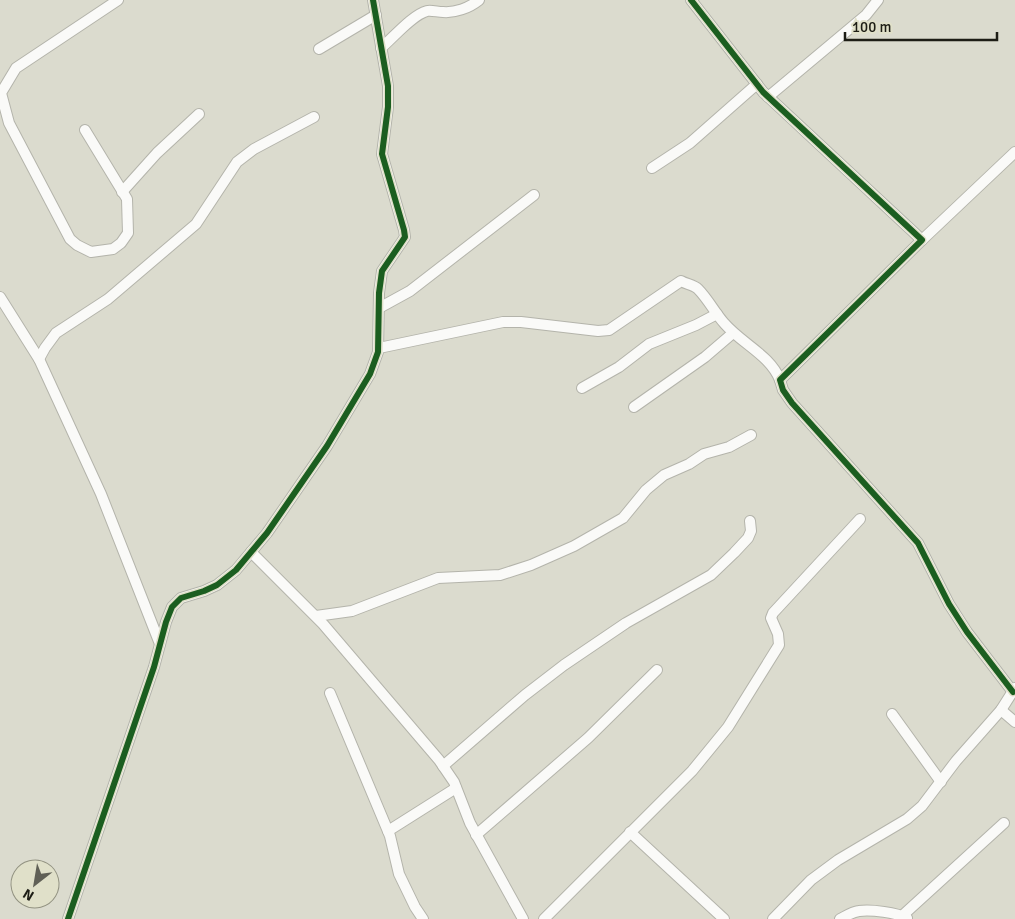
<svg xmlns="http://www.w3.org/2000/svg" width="1015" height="919" font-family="Signika,sans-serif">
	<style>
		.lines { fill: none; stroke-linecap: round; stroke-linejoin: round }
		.street-casing { stroke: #b4b4ab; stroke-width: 12 }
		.street { stroke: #fafaf8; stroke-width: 10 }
		.cycleway-casing { stroke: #e0e0c9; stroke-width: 9 }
		.cycleway { stroke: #1b5e20; stroke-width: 6 }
	</style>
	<rect width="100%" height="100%" fill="#dbdbce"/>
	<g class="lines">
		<g class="street-casing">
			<g id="street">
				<polyline points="691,0 763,92 922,240 780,380 783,390 792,403 918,543 949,604 967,632 1013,692"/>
				<path d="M381,48c12,-10 31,-33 46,-37 4,-1 11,1 16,1 12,1 26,-4 36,-12"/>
				<polyline points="319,49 376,15"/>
				<polyline points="768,97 866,15 878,0"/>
				<polyline points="85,130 127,199 128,233 121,243 113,249 91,252 77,245 70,239 9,123 1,93 16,68 118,0"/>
				<polyline points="652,168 690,143 757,84"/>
				<polyline points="122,192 157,153 199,114"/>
				<polyline points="922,240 1015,152"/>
				<polyline points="0,297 39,359 101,494 160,644"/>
				<polyline points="379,308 410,291 534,195"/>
				<path d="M379,348l124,-26h18l77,9 11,-1 72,-49c5,3 13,4 17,8 10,10 17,24 26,34 18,21 46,32 56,57"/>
				<polyline points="39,359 45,348 56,333 108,299 196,224 237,162 254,149 314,117"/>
				<polyline points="582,388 619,367 649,344 696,325 717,314"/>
				<polyline points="634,407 705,357 733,333"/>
				<polyline points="251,552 323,624 439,760 454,782 470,823 523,919"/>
				<polyline points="316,616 352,611 438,578 500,575 531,565 574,546 623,518 646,490 664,475 689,464 704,454 729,447 751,435"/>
				<polyline points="330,693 390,836 399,874 415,907 423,919"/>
				<polyline points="1001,710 1015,722"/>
				<polyline points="892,714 941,782"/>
				<polyline points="443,766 525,695 564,665 626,623 711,575 734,553 748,538 751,531 750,521"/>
				<polyline points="388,831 456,788"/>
				<polyline points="630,832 724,919"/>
				<polyline points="476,835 588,738 657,670"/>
				<polyline points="902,916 1004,823"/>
				<polyline points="68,919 154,667 166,622 172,607 181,598 204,591 217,585 236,570 267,533 327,446 370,374 378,352 379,293 382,271 401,243 405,237 404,230 382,154 388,107 388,86 373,0"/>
				<polyline points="544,919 692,771 728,727 779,645 778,634 771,618 773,613 860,519"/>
				<polyline points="773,919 811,880 838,860 907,819 922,806 956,761 1001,710 1015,688"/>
				<path d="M840,919c6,-3 12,-7 19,-8 12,-2 38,2 48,7"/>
			</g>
		</g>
		<use href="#street" class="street"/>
		<g class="cycleway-casing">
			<g id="cycleway">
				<polyline points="691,0 763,92 922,240 780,380 783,390 792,403 918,543 949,604 967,632 1013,692"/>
				<polyline points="68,919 154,667 166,622 172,607 181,598 204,591 217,585 236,570 267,533 327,446 370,374 378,352 379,293 382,271 401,243 405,237 404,230 382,154 388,107 388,86 373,0"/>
			</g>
		</g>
		<use href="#cycleway" class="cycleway"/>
	</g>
	<g transform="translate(35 884) rotate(211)"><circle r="24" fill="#e0e0c9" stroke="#929281"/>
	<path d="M0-4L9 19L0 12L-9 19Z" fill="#606056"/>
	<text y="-8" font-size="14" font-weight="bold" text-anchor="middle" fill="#1d1d15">N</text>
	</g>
	<path d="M845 32v8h152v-8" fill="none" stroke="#1d1d15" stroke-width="2.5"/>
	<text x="852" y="32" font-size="15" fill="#1d1d15" stroke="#e0e0c9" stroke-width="4" paint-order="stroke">100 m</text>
</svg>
